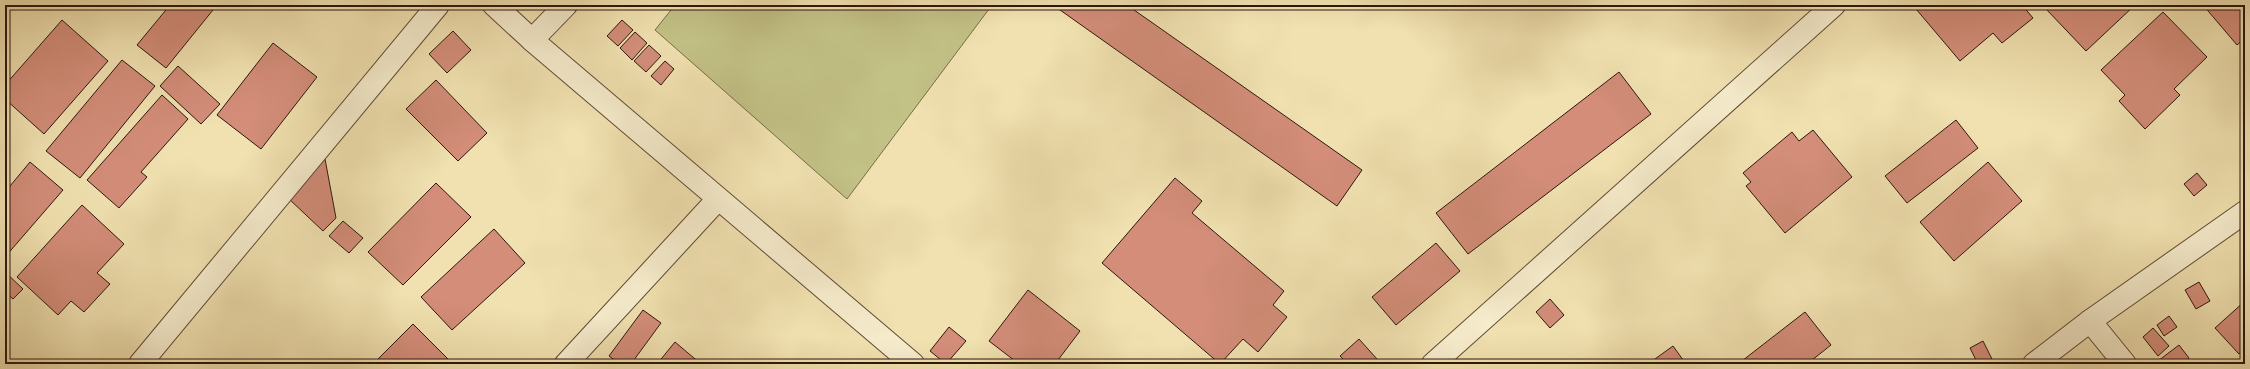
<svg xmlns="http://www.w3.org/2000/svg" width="2250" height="369" font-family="'IM FELL Double Pica',serif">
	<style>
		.green { fill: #c2c186; stroke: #786c49 }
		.building { fill: #d38d79; stroke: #2d170c }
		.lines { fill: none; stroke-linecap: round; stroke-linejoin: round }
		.minor-casing { stroke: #5e4a35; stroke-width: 24 }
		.minor { stroke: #f6eccc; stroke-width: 22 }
	</style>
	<rect width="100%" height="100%" fill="#f1e1b0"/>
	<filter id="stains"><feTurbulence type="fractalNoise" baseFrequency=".005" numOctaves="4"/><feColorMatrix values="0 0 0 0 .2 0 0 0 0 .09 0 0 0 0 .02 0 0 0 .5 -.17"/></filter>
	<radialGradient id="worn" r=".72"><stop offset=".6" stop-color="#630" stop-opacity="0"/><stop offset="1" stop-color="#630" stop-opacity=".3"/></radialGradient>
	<polygon class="green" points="675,5 992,5 847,199 655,30"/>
	<g class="building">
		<polygon points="170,5 217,5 166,68 137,45"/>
		<polygon points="1053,5 1127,5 1362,170 1337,206"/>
		<polygon points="1921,5 2022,5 2033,18 2002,43 1993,33 1960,61 1916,9"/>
		<polygon points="2050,5 2135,5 2086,51 2046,9"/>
		<polygon points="2203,5 2245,5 2245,38 2237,45"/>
		<polygon points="2163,12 2207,57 2174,89 2180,95 2145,129 2119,101 2125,95 2101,70"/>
		<polygon points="62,20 108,61 44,134 5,99 5,85"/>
		<polygon points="622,20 633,30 618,46 607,36"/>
		<polygon points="453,31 471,50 447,73 429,54"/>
		<polygon points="635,32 647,43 632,60 620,48"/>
		<polygon points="273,43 317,77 261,149 217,115"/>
		<polygon points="649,45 661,56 646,72 634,61"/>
		<polygon points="122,60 155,86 80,178 46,151"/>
		<polygon points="665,61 674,69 661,85 651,76"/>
		<polygon points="178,66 220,104 201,124 160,86"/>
		<polygon points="1619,72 1651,114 1468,254 1436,213"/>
		<polygon points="436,80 487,133 458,161 406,109"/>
		<polygon points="162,95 188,119 141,172 147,177 119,208 87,180"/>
		<polygon points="1956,120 1978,148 1907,203 1885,176"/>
		<polygon points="1813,130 1852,177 1785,233 1746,186 1751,182 1743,173 1792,132 1799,141"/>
		<polygon points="325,159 336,218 323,231 288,198"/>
		<polygon points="30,162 63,190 5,257 5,192"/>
		<polygon points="1988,162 2022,201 1954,261 1920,222"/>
		<polygon points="2197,173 2207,185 2194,196 2184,184"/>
		<polygon points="1175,178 1202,201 1192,213 1284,291 1273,305 1287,317 1258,352 1243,339 1220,364 1102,263"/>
		<polygon points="436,183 471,217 403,285 368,252"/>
		<polygon points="82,205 124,244 97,273 110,284 84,312 71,301 58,315 17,277"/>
		<polygon points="343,221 363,238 349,253 329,236"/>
		<polygon points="494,229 525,263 452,330 421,297"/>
		<polygon points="1436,243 1460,271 1396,325 1372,297"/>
		<polygon points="5,272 23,289 13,299 5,292"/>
		<polygon points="2199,282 2210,301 2196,309 2185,290"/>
		<polygon points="1028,290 1080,331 1055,364 1019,364 989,341"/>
		<polygon points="1550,299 1564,315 1550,328 1536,312"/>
		<polygon points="2245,301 2245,348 2239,354 2215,328"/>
		<polygon points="643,310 661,323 631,364 620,364 609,356"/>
		<polygon points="1805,312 1831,345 1807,364 1738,364"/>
		<polygon points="2169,316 2177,327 2164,336 2157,325"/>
		<polygon points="413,324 453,364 373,364"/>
		<polygon points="949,327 966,341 946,364 930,351"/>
		<polygon points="2153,328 2169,346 2158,356 2143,337"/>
		<polygon points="1359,339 1377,359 1372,364 1348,364 1340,356"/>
		<polygon points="1983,341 1993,361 1988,364 1978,364 1970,348"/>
		<polygon points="675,342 701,364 657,364"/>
		<polygon points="2179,345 2189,358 2182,364 2160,364 2158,361"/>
		<polygon points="1673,346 1686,364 1648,364"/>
	</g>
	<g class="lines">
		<g class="minor-casing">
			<g id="minor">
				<polyline points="494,5 532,40 913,364"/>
				<polyline points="532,40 566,5"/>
				<polyline points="2090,321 2125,364"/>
				<polyline points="140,364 438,5"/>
				<polyline points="566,364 718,199"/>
				<polyline points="1433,364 1834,5"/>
				<polyline points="2034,364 2090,321 2245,212"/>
			</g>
		</g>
		<use href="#minor" class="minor"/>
	</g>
	<rect width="2250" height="369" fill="none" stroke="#f1e1b0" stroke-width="20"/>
	<rect x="6" y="6" width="2238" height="357" fill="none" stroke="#2d170c" stroke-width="2"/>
	<rect x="10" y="10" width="2230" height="349" fill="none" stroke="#2d170c"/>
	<rect width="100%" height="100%" filter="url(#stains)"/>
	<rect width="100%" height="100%" fill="url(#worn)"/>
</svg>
